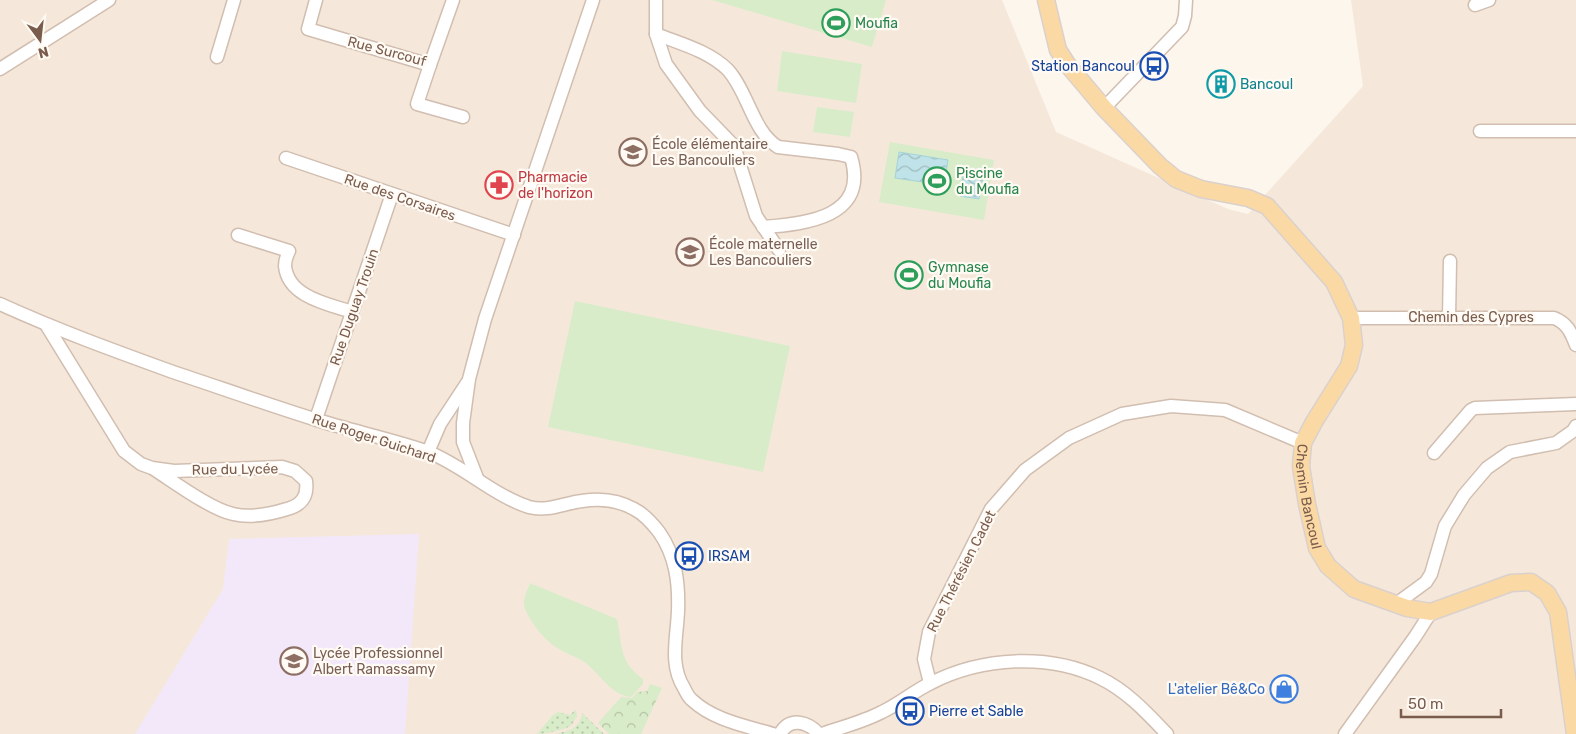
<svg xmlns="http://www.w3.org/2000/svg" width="1576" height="734" font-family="Rubik,sans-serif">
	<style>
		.residential { fill: #f5e8da }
		.education { fill: #f3e8fa }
		.grass { fill: url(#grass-dots) }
		.forest { fill: url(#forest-crowns) }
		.pitch { fill: #d8ecc9 }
		.water { fill: url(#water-waves); stroke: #a5d3da }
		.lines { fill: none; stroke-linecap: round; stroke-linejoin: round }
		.minor-casing { stroke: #d1beb0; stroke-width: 15 }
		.major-casing { stroke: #dad1cd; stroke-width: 19 }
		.minor { stroke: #fff; stroke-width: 12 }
		.major { stroke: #fbd9a5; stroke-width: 16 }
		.labels { text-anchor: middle; stroke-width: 4.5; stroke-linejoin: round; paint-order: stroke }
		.leisure-label { font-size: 14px; fill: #27864d; stroke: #fffaf3; text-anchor: start }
		.street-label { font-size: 14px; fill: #7a5c4d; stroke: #fffaf3 }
		.transit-label { font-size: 14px; fill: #164399; stroke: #fffaf3; text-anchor: start }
		.culture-label { font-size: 14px; fill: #0d838f; stroke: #fffaf3; text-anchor: start }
		.education-label { font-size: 14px; fill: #785e54; stroke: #fffaf3; text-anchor: start }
		.health-label { font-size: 14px; fill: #be3a42; stroke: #fffaf3; text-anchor: start }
		.shop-label { font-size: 14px; fill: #366cbe; stroke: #fffaf3; text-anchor: end }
	</style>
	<defs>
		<pattern id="grass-dots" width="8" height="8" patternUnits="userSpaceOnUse" patternTransform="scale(1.25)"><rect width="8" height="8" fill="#d8ecc9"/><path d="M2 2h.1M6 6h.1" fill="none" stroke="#b4c2a5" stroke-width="1.8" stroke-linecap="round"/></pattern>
		<pattern id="forest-crowns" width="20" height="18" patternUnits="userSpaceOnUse" patternTransform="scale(1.25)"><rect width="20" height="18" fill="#d8ecc9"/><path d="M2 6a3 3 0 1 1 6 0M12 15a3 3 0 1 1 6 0" fill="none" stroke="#b4c2a5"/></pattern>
		<pattern id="water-waves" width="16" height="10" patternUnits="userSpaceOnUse" patternTransform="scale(1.25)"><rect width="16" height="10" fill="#bfe3e8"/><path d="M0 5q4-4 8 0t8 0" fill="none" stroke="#a0bbbe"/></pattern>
	</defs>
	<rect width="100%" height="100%" fill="#fdf6ec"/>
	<polygon class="residential" points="0,0 1002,0 1056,132 1228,209 1248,214 1363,86 1351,0 1576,0 1576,734 0,734"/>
	<polygon class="education" points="419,534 405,734 135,734 223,589 229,539"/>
	<g class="grass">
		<path d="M576,709l1,7 -6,10c-10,4 -22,8 -34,8l16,-19 5,-3 12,3z"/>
		<path d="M582,713l22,21h-49c13,-3 25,-5 27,-21z"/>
	</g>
	<polygon class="forest" points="650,684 662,688 641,734 609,734 598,723 621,697 632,698 637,692 647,691"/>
	<g class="pitch">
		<polygon points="712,0 886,0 872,47"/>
		<polygon points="782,51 862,64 856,103 777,91"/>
		<polygon points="817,107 854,112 850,137 813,132"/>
		<polygon points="890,142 994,160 984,220 879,202"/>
		<polygon points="575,301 790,346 763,472 548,427"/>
		<path d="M530,583l87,36c6,27 1,42 26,60v5l-12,13c-21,-2 -31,-24 -48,-36 -8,-5 -19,-8 -27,-14 -12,-7 -29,-29 -32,-42 -1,-7 4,-16 6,-22z"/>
	</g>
	<g class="water">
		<polygon points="899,152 948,160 944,185 895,178"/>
		<polygon points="964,169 984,172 979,199 960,196"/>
	</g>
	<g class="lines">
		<g class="minor-casing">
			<g id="minor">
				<polyline points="316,0 308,29 430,65 453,0"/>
				<polyline points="656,0 656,34 666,64 700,111 734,146 756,216 779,250"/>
				<polyline points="1475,5 1489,0"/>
				<path d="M656,34c25,10 53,17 72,36 20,22 25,62 50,77l60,7 13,3c18,60 -44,67 -88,70"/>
				<polyline points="217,57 234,0"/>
				<polyline points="430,65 417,104 463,117"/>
				<polyline points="0,69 109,0"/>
				<polyline points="1104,108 1182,27 1185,16 1186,0"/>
				<polyline points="1480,131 1576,131"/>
				<polyline points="286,158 514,235"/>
				<path d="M238,235l51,16c-2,4 -4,11 -4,15 3,31 43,38 67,46"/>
				<path d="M0,304c57,26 115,47 173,68 48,16 96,33 144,48 36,11 73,19 109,31 35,13 68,45 103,56 19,5 35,-4 53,-6 18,-3 36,-1 52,8 10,5 18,14 25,23 17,24 20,51 19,79 -1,27 -9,53 6,77 2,4 4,9 8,12 21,20 54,26 81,34"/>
				<path d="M1351,318h203c13,5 17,14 22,27"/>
				<polyline points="1449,318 1450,261"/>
				<path d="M47,326l77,125 17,13 11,4 22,3 108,-4 13,4 11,10c2,15 -4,24 -19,28 -16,5 -37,9 -54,5 -23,-5 -60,-33 -81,-46"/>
				<polyline points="316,419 392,194"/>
				<polyline points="428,452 440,424 467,383"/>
				<polyline points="1434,453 1471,410 1475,408 1576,404"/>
				<polyline points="477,478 463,442 463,423 469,379 485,319 593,0"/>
				<polyline points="1396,604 1426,582 1431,574 1445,526 1464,495 1487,468 1510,452 1556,443 1573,431 1576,426"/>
				<polyline points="930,683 924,659 929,632 991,509 1025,470 1069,438 1122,414 1171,406 1225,410 1303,443"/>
				<path d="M780,734c10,-18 28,-12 39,0"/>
				<path d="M822,734c20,-7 41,-12 60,-22 17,-8 32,-21 49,-29 51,-26 118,-30 169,-5 27,13 47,35 67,56"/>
				<polyline points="1345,734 1415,637 1431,612"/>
			</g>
		</g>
		<g class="major-casing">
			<g id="major">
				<path id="s1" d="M1046,0l12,50 9,14 37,44 56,58 16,13 25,10 47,9 19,8 67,76 17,36 3,27 -5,21 -35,56 -11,21 -2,23 6,38 10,44 11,18 26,23 53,19 24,4 80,-29 20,-1 16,11 11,19 17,122"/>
			</g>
		</g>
		<use href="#minor" class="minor"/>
		<use href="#major" class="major"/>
	</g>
	<defs>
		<g id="stadium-ring" transform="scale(1.4375)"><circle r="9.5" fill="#fffaf3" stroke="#2e9e5b" stroke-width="1.5"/><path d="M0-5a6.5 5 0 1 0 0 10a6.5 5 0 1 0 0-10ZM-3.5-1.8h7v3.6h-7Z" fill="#2e9e5b"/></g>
		<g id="bus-ring" transform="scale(1.4375)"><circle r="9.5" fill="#fffaf3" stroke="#1a4fb4" stroke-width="1.5"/><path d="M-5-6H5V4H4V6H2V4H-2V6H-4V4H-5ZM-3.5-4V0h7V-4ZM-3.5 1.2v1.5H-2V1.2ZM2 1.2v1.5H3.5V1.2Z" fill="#1a4fb4"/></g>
		<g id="building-ring" transform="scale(1.4375)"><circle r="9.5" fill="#fffaf3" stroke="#0f9aa8" stroke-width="1.5"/><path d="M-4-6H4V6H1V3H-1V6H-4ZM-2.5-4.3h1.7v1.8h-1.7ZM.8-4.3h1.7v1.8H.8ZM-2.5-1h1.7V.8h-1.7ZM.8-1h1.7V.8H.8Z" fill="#0f9aa8"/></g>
		<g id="school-ring" transform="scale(1.4375)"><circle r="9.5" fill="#fffaf3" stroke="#8d6e63" stroke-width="1.5"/><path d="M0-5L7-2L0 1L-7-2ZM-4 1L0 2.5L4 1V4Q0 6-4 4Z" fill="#8d6e63"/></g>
		<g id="pharmacy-ring" transform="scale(1.4375)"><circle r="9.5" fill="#fffaf3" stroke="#e0444e" stroke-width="1.5"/><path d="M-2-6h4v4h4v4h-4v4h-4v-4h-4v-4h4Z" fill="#e0444e"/></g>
		<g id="shop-ring" transform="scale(1.4375)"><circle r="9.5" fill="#fffaf3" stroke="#3f7fe0" stroke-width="1.5"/><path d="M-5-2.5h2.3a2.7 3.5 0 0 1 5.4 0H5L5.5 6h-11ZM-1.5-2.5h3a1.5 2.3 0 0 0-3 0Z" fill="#3f7fe0"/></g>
	</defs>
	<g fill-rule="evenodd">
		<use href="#stadium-ring" x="836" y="23"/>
		<use href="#bus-ring" x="1154" y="66"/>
		<use href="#building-ring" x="1221" y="84"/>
		<use href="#school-ring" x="633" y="152"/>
		<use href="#stadium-ring" x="937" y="181"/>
		<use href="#pharmacy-ring" x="499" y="185"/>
		<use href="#school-ring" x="690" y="252"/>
		<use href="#stadium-ring" x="909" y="275"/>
		<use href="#bus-ring" x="689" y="556"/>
		<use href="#school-ring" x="294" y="661"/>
		<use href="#shop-ring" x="1284" y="689"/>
		<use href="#bus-ring" x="910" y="711"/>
	</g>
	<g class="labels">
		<g class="leisure-label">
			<text x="855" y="28">Moufia</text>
			<text x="956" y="178">Piscine<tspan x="956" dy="16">du Moufia</tspan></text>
			<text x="928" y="272">Gymnase<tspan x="928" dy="16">du Moufia</tspan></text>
		</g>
		<g class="street-label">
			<text transform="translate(387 51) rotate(15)" y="5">Rue Surcouf</text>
			<text transform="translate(400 197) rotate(19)" y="5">Rue des Corsaires</text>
			<text transform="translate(354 307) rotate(-71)" y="5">Rue Duguay Trouin</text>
			<text x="1471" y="322">Chemin des Cypres</text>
			<text transform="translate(374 438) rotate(18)" y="5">Rue Roger Guichard</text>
			<text transform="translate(235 469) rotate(-1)" y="5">Rue du Lycée</text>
			<text dy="5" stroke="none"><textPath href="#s1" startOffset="656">Chemin Bancoul</textPath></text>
			<text transform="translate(961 571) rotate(-63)" y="5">Rue Thérésien Cadet</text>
		</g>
		<g class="transit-label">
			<text x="1135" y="71" text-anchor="end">Station Bancoul</text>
			<text x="708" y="561">IRSAM</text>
			<text x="929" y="716">Pierre et Sable</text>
		</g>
		<g class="culture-label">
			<text x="1240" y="89">Bancoul</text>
		</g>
		<g class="education-label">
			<text x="652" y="149">École élémentaire<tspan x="652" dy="16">Les Bancouliers</tspan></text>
			<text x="709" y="249">École maternelle<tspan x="709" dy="16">Les Bancouliers</tspan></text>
			<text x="313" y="658">Lycée Professionnel<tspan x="313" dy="16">Albert Ramassamy</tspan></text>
		</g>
		<g class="health-label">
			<text x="518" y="182">Pharmacie<tspan x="518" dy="16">de l'horizon</tspan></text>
		</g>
		<g class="shop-label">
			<text x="1265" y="694">L'atelier Bê&amp;Co</text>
		</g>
	</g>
	<g transform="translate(40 40) rotate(165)" stroke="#fffaf3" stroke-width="4" paint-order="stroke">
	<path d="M0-4L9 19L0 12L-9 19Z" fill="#7a5c4d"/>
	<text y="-8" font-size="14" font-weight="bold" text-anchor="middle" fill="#7a5c4d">N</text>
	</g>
	<path d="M1401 709v8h100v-8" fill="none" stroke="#7a5c4d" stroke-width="2.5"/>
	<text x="1408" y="709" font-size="15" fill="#7a5c4d" stroke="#fffaf3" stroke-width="4" paint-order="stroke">50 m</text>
</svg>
